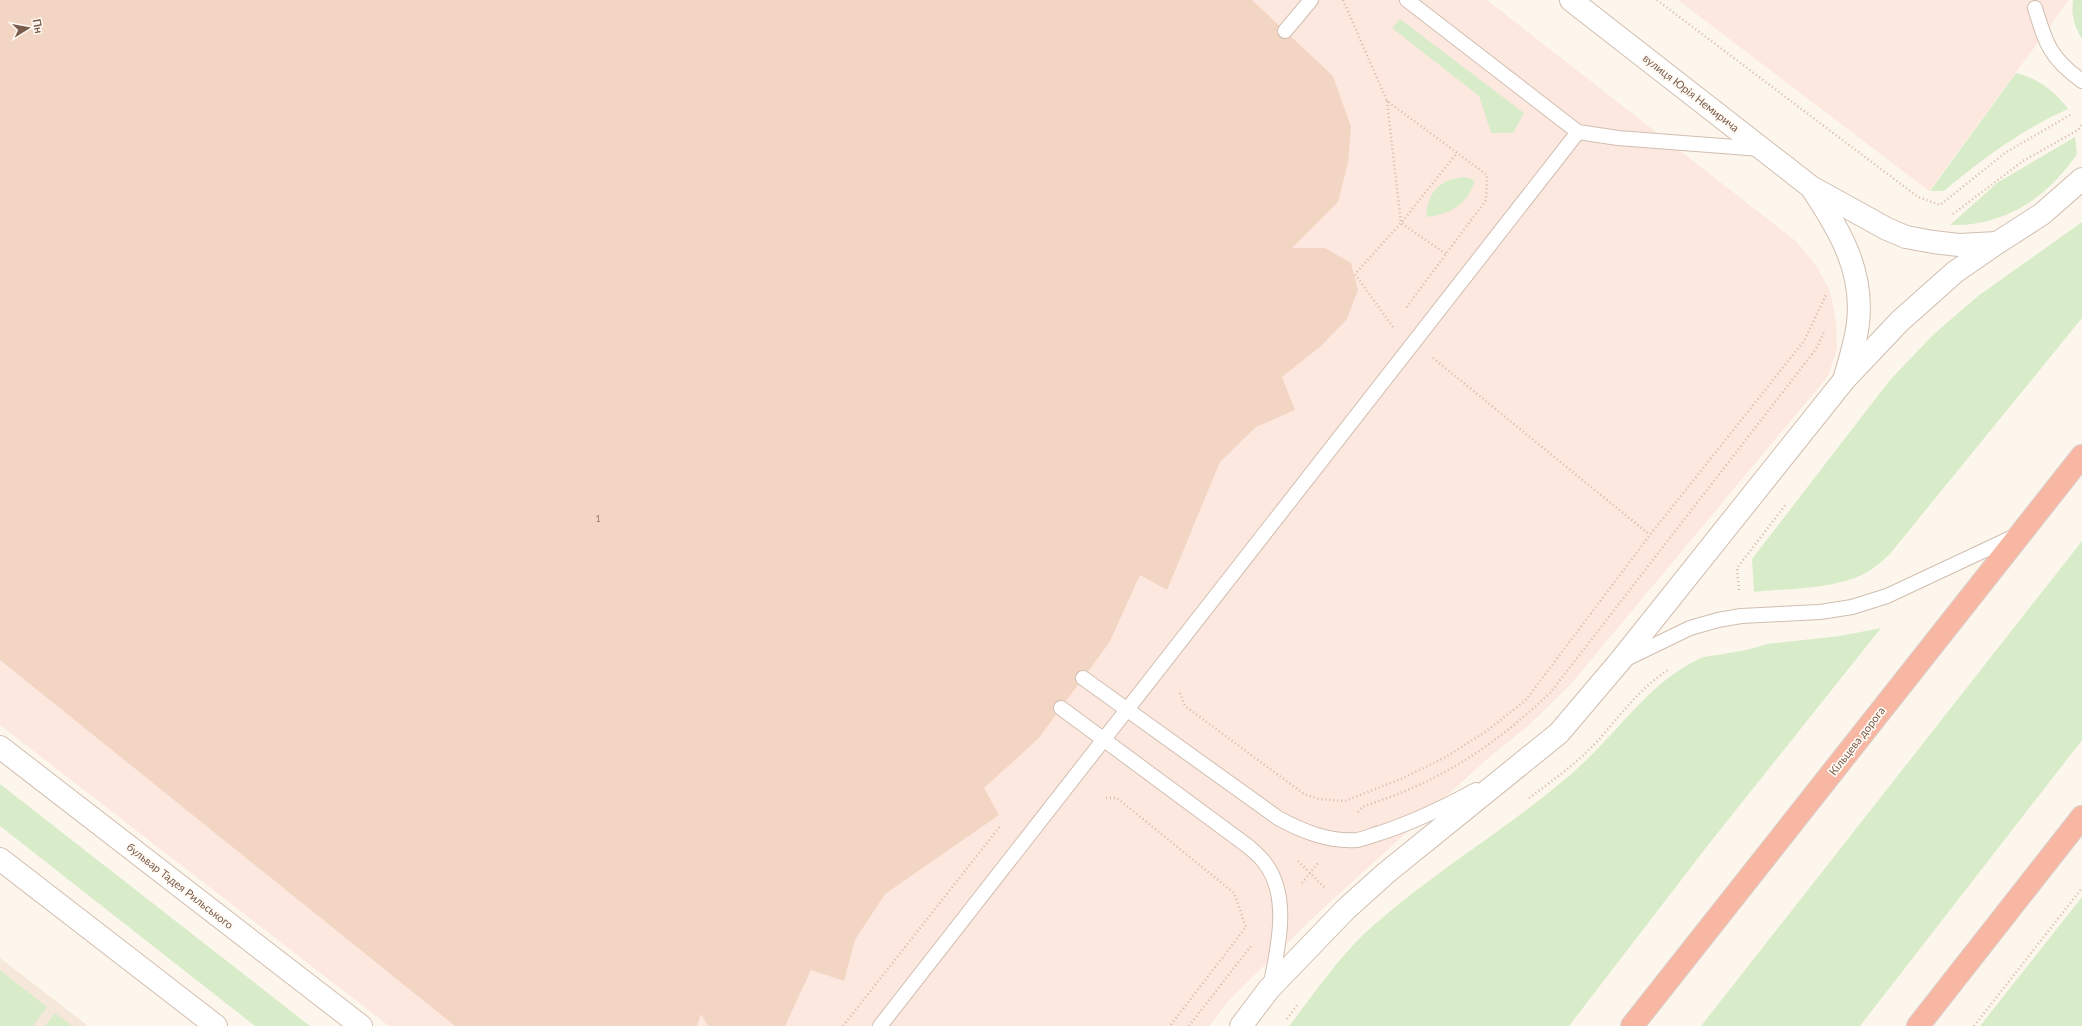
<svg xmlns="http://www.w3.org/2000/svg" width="2082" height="1026" font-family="Lato,sans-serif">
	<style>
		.residential { fill: #f5e8da }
		.commercial { fill: #fde8e0 }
		.green { fill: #d8ecc9 }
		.building { fill: #f3d5c3 }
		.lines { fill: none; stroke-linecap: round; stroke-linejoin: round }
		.lane-casing { stroke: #d1beb0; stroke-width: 16 }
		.street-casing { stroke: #d1beb0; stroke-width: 24 }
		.highway-casing { stroke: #dad1cd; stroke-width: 24 }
		.path { stroke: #d9b8a5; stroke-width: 2.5; stroke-dasharray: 1 3; stroke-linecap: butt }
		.lane { stroke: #fff; stroke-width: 14 }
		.street { stroke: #fff; stroke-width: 22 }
		.highway { stroke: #f7b7a3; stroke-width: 22 }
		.labels { text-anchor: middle; stroke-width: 3.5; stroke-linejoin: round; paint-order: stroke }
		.number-label { font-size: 9px; fill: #987a6a }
		.street-label { font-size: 11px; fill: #7a5c4d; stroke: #fffaf3 }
	</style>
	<rect width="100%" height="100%" fill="#fdf6ec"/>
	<polygon class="residential" points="0,958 88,1026 0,1026"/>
	<g class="commercial">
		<polygon points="0,0 1487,0 1797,242 1817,267 1830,291 1836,321 1837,350 1828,376 1570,685 1528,726 1486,760 1317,914 1231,998 1209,1026 389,1026 0,725"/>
		<polygon points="1678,0 2069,0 1929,191"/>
	</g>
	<g class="green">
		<path d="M2073,0h9v39c-8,-13 -11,-24 -9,-39z"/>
		<polygon points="1400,19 1524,113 1513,133 1491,133 1479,96 1392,28"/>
		<path d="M2016,73c21,5 39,18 52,36 -45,20 -86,50 -124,82h-14z"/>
		<path d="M2075,137l2,17c-30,44 -72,72 -127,71l47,-42z"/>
		<path d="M1464,177l11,3c-8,25 -23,34 -49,37 2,-26 13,-37 38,-40z"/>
		<path d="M2082,222v96l-193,237c-6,5 -11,10 -17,14 -30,21 -83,19 -118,23l-2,-33 138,-179 44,-46 44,-38z"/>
		<polygon points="2082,541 2082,740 1860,1026 1701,1026"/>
		<path d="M1881,628l-173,217 -139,181h-280c23,-29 46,-64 73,-90 67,-63 149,-108 217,-169 40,-36 69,-83 118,-107 6,-4 14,-4 21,-5 16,-3 33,-5 49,-11l73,-8z"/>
		<polygon points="0,784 310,1026 255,1026 0,826"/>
		<polygon points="2082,897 2082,1026 1980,1026"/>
		<polygon points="0,970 47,1007 33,1026 0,1026"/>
		<polygon points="55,1013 72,1026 45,1026"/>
	</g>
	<polygon class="building" points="0,0 1252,0 1333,76 1351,127 1348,163 1338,202 1292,248 1325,248 1351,263 1358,290 1347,319 1321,346 1282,377 1295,410 1256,427 1220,462 1167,590 1140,575 1109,643 1038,739 984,788 999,815 885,894 855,940 844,981 811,970 785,1026 708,1026 701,1014 697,1026 455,1026 0,660"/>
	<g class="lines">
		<g class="lane-casing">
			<g id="lane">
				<polyline points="1407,0 1578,132 1618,138 1761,149"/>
				<path d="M2035,8c11,36 15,50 47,73"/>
				<polyline points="1285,31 1311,0"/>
				<polyline points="1626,659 1690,628 1718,620 1741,616 1820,612 1852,607 1887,596 2015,536"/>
				<path d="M1083,678l195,140c24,13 50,24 79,22 7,-1 16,-5 23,-7 34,-11 65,-26 96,-43"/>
				<path d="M1061,708l188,139c5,5 11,9 15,15 27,33 14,87 6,125"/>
				<polyline points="880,1026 1578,132"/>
			</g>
		</g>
		<g class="street-casing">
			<g id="street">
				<polyline points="1571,0 1811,187 1887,229 1906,237 1933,242 1959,245 1997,243"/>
				<path d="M1813,190c27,41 51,81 45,133 -2,18 -8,36 -13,54"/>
				<polyline points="0,747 361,1026"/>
				<polyline points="0,859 216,1026"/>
				<polyline points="1241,1026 1269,989 1346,909 1386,873 1559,733 1620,661 1845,379 1900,321 1955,272 1997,243 2042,214 2082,179"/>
			</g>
		</g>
		<g class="highway-casing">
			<g id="highway">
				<polyline points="1632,1026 2082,456"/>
				<polyline points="1918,1026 2082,817"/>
			</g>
		</g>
		<g class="path">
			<polyline points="1343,0 1387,101 1487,175 1486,200 1406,308"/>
			<polyline points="1657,0 1918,197 1940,205 2005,153 2070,115"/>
			<polyline points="1387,101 1401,223 1446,254"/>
			<polyline points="1953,214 2023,161 2078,130 2082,125"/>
			<polyline points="1393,327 1355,274 1401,223 1457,153"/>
			<polyline points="1433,358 1650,535"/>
			<polyline points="1739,590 1737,568 1787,503"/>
			<polyline points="1180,693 1185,706 1304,794 1319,799 1345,801 1403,778 1444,758 1485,732 1525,701 1650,535 1804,341 1827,293"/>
			<polyline points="1106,798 1117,798 1234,893 1246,927 1170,1026"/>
			<path d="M1529,798c26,-19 52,-38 73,-62 22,-26 38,-47 67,-67"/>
			<path d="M1358,812l4,-5c17,-6 35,-12 52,-20 51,-22 96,-56 136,-94l266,-344 9,-19"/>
			<polyline points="1298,861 1326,889"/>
			<polyline points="1302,883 1319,862"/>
			<polyline points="1287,1019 1297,1005"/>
			<polyline points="843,1026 1001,825"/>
			<polyline points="1189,1026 1251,946"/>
			<polyline points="1974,1026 2082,888"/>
		</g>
		<use href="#lane" class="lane"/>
		<use href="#street" class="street"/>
		<use href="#highway" class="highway"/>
	</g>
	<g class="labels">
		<g class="number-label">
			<text x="598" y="522">1</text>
		</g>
		<g class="street-label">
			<text transform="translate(1691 93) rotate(38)" y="4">вулиця Юрія Немирича</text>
			<text transform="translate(1857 741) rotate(-52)" y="4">Кільцева дорога</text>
			<text transform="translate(180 886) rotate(38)" y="4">бульвар Тадея Рильського</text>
		</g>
	</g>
	<g transform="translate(28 28) rotate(79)" stroke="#fffaf3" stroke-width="3" paint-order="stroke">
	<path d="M0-3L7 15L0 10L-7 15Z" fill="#7a5c4d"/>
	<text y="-6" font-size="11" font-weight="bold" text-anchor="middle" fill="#7a5c4d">Пн</text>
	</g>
</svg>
